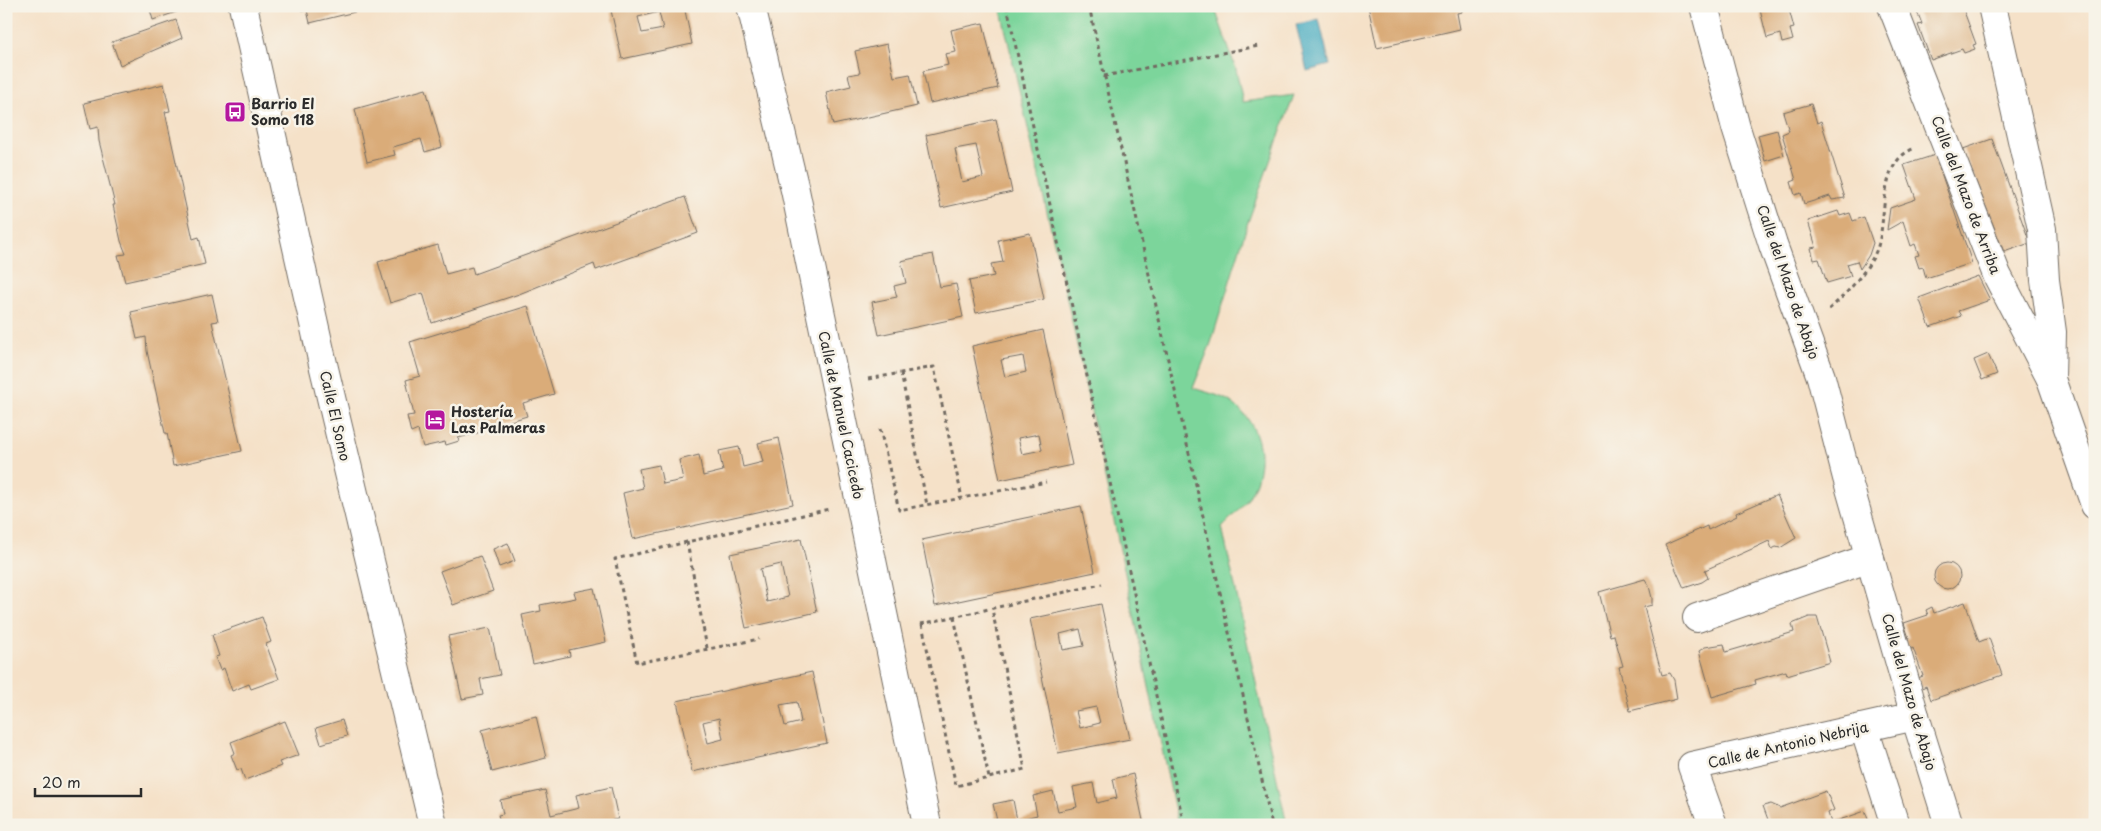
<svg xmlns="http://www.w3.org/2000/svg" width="2101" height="831" font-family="'Playpen Sans',sans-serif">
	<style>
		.green { fill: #7bd59b; stroke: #538063 }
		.water { fill: #40a9c0; stroke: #366a76 }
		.building { fill: #daac79; fill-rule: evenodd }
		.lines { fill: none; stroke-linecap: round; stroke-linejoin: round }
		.street-casing { stroke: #726b62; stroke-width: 30 }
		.path { stroke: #726b62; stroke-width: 3; stroke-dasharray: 4 4; stroke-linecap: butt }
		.street { stroke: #fff; stroke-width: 28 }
		.labels { text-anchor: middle; stroke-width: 5; stroke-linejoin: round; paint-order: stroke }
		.poi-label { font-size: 14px; font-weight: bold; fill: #2b2b2b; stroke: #f7f3e8; text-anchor: start }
		.street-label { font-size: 14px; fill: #2b2b2b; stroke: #f7f3e8 }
	</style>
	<rect width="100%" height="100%" fill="#f7f3e8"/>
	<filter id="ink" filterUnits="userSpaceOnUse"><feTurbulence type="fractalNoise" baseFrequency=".02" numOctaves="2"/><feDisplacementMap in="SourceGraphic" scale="10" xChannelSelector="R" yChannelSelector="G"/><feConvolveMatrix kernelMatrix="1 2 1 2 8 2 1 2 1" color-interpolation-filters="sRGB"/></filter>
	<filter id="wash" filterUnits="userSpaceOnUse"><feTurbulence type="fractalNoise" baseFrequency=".0096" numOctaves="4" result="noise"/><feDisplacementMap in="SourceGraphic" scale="20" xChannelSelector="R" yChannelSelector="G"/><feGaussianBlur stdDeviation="1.12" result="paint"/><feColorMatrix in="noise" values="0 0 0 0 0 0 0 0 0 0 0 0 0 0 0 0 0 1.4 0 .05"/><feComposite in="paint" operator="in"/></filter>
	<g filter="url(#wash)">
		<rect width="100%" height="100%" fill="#f5e1c8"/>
		<path class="green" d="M1000,6h214l22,63 7,33 51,-7 -46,127 -37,121 -18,45c12,4 28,7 39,15 30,22 36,61 18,92 -6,12 -19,22 -28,32l65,298h-109l-106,-504z"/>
		<polygon class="water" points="1319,19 1330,65 1307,71 1296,25"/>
		<g id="blocks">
			<g class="building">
				<polygon points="149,6 188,6 188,7 182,9 182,10 153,20"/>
				<polygon points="301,6 366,6 367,9 310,23 307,10 302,11"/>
				<path d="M610,6h74l8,38 -70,15zM659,12l4,17 -21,4 -4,-16z"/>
				<polygon points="1368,6 1461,6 1462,12 1457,13 1460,29 1377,48"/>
				<polygon points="1759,6 1788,6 1794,28 1790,29 1793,40 1782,43 1780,34 1767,38"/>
				<polygon points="1915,6 1962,6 1976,44 1973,45 1975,49 1964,53 1962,49 1931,60 1918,25 1922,24"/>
				<polygon points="176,20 182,38 120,65 112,42"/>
				<polygon points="983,23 998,88 930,103 923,71 948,65 945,54 956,52 951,30"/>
				<polygon points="887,44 894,77 910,74 917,106 833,125 826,92 851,86 848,75 860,73 855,51"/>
				<polygon points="164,84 170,111 165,112 193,239 199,237 205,264 125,282 118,255 126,254 121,241 113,205 115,205 99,141 98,127 90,129 84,103"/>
				<polygon points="426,89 442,147 425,152 421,139 393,147 395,155 367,162 355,109"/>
				<polygon points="1811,104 1817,123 1821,121 1845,198 1832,200 1830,196 1804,204 1801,193 1795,195 1791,182 1796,180 1782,134 1789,131 1783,112"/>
				<path d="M996,119l16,73 -71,16 -15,-73zM976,145l7,32 -21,5 -7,-33z"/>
				<polygon points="1777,130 1784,155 1765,161 1758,135"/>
				<polygon points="1992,139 2030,243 2004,252 1963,149"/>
				<polygon points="1935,155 1972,263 1926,278 1923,267 1919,268 1915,256 1919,255 1915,244 1911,246 1903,221 1887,230 1890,208 1916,199 1904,165"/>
				<polygon points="685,197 698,233 596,270 594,264 519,294 432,323 423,293 390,303 378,262 438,245 446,274 472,267 474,274"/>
				<polygon points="1838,211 1840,216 1850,213 1853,221 1864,217 1873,243 1869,255 1860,269 1857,261 1847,264 1851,276 1827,283 1819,259 1814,260 1811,248 1816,247 1808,221"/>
				<polygon points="1030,233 1044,299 976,313 969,281 994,276 991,264 1003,262 998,240"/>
				<polygon points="933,254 940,287 956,284 963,317 879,335 872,302 897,297 894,286 906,283 901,261"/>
				<polygon points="1978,276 1990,300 1958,311 1961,316 1930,327 1919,298"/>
				<polygon points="212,294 218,321 212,322 242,451 173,466 167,433 165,433 147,351 146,337 137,339 131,312"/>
				<polygon points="528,306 554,394 523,403 527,416 481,430 481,432 458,438 459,441 446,445 445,442 423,447 418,430 411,433 407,416 414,415 406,380 420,376 410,342"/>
				<path d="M1043,330l29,135 -72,15 -28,-134zM1023,356l3,16 -21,5 -4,-17zM1039,434l3,16 -20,4 -4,-16z"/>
				<polygon points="1988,354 1997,374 1982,380 1974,360"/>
				<polygon points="779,438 793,504 633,539 623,493 643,488 639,469 659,465 663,484 683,480 679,460 699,455 703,476 723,471 719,451 739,447 743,467 763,462 758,443"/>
				<polygon points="1777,495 1796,538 1780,548 1776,547 1772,549 1769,541 1752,549 1705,570 1708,578 1702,582 1684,588 1665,545 1707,526 1708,530 1737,516 1736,513"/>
				<polygon points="1081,506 1095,572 935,606 922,540"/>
				<path d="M801,539l16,73 -71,16 -16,-74zM781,564l7,33 -21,5 -7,-33z"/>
				<polygon points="508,543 515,561 499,567 493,549"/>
				<polygon points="480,556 493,591 453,605 440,571"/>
				<circle cx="1947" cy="576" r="13"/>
				<polygon points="1645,579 1649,586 1652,598 1652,605 1644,607 1657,657 1662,675 1670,673 1674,680 1677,699 1630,711 1619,667 1623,666 1614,635 1610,636 1599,592"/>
				<polygon points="594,588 606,642 569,650 570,656 533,664 522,615 541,611 540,605 576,598 574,592"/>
				<polygon points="1965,602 1979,642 1989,638 2002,675 1931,700 1926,686 1922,688 1918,678 1923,676 1913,648 1909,650 1905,639 1909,638 1904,623 1928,615 1926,610 1932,607 1934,613"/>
				<path d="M1101,604l29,135 -72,14 -28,-134zM1080,629l4,17 -21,4 -3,-16zM1096,707l4,16 -20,5 -4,-17z"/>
				<polygon points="262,617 271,642 266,644 279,679 251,689 249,684 232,691 224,668 220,670 215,657 219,656 212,635"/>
				<polygon points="1809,617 1817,617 1830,662 1787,675 1786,671 1755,680 1756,684 1712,697 1699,651 1705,647 1724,644 1726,652 1794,632 1792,624"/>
				<polygon points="490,628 500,675 480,679 483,695 462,699 448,636"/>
				<path d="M812,672l15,71 -135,29 -15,-71zM797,702l4,20 -16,4 -5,-21zM719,718l4,21 -15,4 -5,-21z"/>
				<polygon points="536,716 546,758 492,772 482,730"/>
				<polygon points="342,720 347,736 321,744 316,728"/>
				<polygon points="285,721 299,755 279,762 281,766 245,780 241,769 237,770 231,755 235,753 231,742"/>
				<polygon points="1133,774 1144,825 998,825 993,804 1013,800 1017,820 1037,815 1033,796 1053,791 1058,811 1077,807 1073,787 1093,783 1097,803 1117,798 1113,779"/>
				<polygon points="611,787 618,819 591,825 501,825 498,815 503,814 500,800 545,790 551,815 579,808 576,795"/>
				<polygon points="1826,791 1834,810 1828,813 1831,823 1865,811 1870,825 1770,825 1763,806 1771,804 1780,808"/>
			</g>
		</g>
	</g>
	<g filter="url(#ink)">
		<use href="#blocks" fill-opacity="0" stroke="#726b62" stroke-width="1"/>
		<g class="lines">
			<g class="street-casing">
				<g id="street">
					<polyline points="243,6 323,364 433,825"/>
					<polyline points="751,6 795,190 927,825"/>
					<polyline points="1704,6 1736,128 1773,245 1821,377 1847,478 1915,716 1949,825"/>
					<polyline points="1892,6 1997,275 2050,377"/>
					<polyline points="1992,6 2042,229 2045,280 2052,332 2051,379 2095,505"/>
					<polyline points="1697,618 1870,558"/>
					<polyline points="1864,728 1895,825"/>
					<polyline points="1713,825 1692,766 1915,716"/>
				</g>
			</g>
			<g class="path">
				<polyline points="1007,6 1184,825"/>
				<polyline points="1089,6 1272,825"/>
				<polyline points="1104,76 1258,46"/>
				<path d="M1829,309c17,-14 40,-40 48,-60 11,-30 0,-86 36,-100"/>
				<polyline points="901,373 927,505"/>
				<polyline points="868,379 934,367 962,498"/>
				<polyline points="880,429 899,510 1046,482"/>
				<polyline points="687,542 615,559 637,663 759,639"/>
				<polyline points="954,617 989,778"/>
				<polyline points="921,624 1102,584"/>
				<polyline points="922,624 956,786 1025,769 992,609"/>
				<polyline points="707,648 687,542 829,509"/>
			</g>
			<use href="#street" class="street"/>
		</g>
	</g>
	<defs>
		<g id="bus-square" transform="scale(1.125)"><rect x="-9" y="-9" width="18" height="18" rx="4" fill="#b5179e" stroke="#f7f3e8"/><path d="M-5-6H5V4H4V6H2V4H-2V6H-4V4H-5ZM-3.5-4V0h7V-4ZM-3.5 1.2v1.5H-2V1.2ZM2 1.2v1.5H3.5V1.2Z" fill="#fff"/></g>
		<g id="hotel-square" transform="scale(1.125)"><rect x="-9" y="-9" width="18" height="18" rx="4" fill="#b5179e" stroke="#f7f3e8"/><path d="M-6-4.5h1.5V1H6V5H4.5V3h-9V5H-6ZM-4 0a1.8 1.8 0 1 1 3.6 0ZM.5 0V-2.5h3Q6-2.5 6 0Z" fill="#fff"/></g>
	</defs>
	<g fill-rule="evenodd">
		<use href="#bus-square" x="235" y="112"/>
		<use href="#hotel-square" x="435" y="420"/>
	</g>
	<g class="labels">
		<g class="poi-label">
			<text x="251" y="109">Barrio El<tspan x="251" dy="16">Somo 118</tspan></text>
			<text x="451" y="417">Hostería<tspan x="451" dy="16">Las Palmeras</tspan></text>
		</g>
		<g class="street-label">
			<text transform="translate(1966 195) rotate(69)" y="5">Calle del Mazo de Arriba</text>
			<text transform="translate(1788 282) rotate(71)" y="5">Calle del Mazo de Abajo</text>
			<text transform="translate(841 415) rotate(78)" y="5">Calle de Manuel Cacicedo</text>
			<text transform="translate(335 416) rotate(77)" y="5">Calle El Somo</text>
			<text transform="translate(1909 692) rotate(74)" y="5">Calle del Mazo de Abajo</text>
			<text transform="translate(1788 745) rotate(-13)" y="5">Calle de Antonio Nebrija</text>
		</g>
	</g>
	<rect width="2101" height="831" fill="none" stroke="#f7f3e8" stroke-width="25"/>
	<path d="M35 788v8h106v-8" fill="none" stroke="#2b2b2b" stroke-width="2.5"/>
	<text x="42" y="788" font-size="15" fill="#2b2b2b" stroke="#f7f3e8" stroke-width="4" paint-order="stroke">20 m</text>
</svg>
